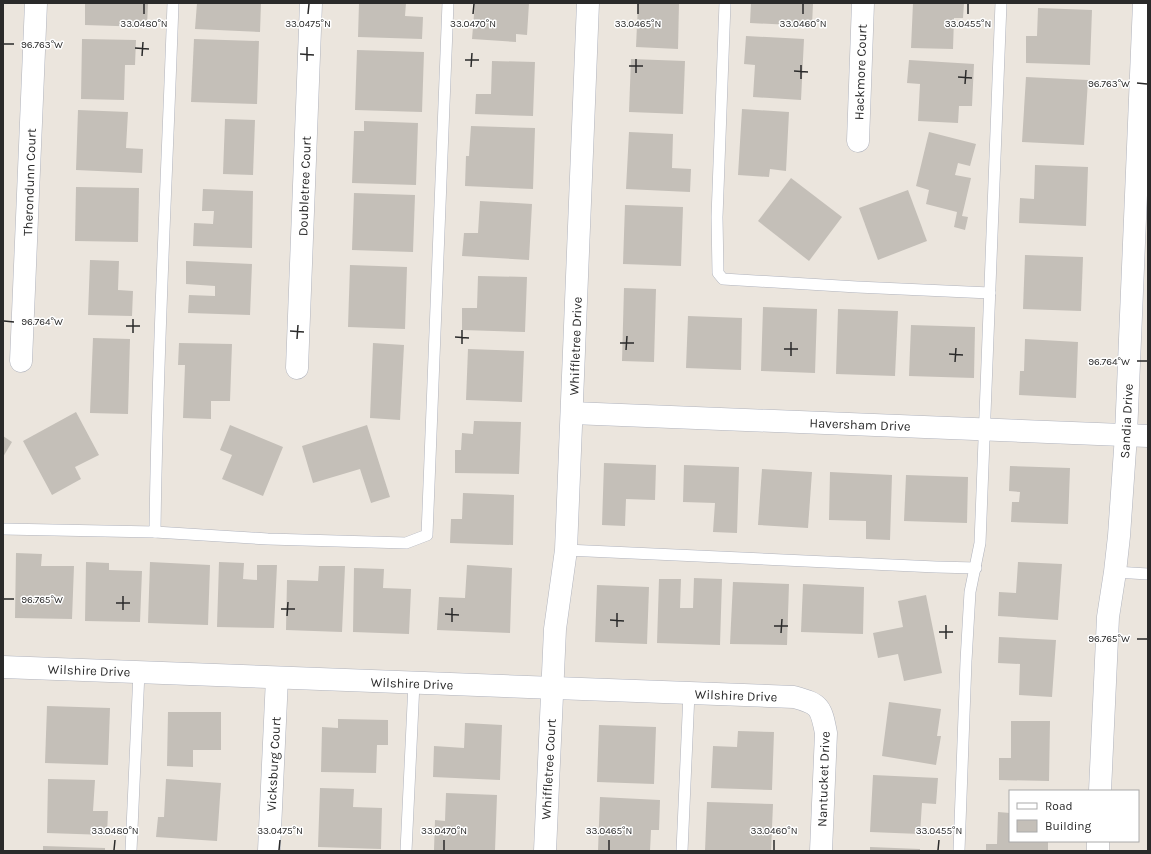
<svg xmlns="http://www.w3.org/2000/svg" width="1151" height="854" font-family="Karla,sans-serif">
	<style>
		.building { fill: #c4bfb8 }
		.lines { fill: none; stroke-linecap: round; stroke-linejoin: round }
		.lane-casing { stroke: #b0b3bd; stroke-width: 12 }
		.street-casing { stroke: #b0b3bd; stroke-width: 23 }
		.lane { stroke: #fff; stroke-width: 11 }
		.street { stroke: #fff; stroke-width: 22 }
		.ticks { fill: none; stroke: #2a2a2a; stroke-width: 1.5 }
		.labels { text-anchor: middle; stroke-width: 3; stroke-linejoin: round; paint-order: stroke }
		.street-label { font-size: 13px; fill: #2a2a2a; stroke: #fff }
		.ticks-label { font-size: 10px; text-anchor: middle; fill: #2a2a2a; stroke: #fff; stroke-width: 3; stroke-linejoin: round; paint-order: stroke }
	</style>
	<rect width="100%" height="100%" fill="#ebe5dd"/>
	<g class="building">
		<polygon points="85,3 148,3 147,27 85,25"/>
		<polygon points="197,3 261,3 260,32 195,29"/>
		<polygon points="359,3 406,3 405,16 423,17 422,39 358,37"/>
		<polygon points="475,3 529,3 527,35 516,34 516,42 472,39"/>
		<polygon points="638,3 679,3 678,49 636,47"/>
		<polygon points="751,3 813,3 812,26 750,23"/>
		<polygon points="913,3 964,3 963,18 954,18 953,49 911,48"/>
		<polygon points="1038,8 1092,10 1090,65 1026,63 1026,36 1037,36"/>
		<polygon points="746,36 804,39 801,100 753,97 755,65 744,64"/>
		<polygon points="82,39 136,40 135,65 125,65 124,100 81,99"/>
		<polygon points="194,39 259,41 257,104 191,102"/>
		<polygon points="357,50 424,52 422,112 355,110"/>
		<polygon points="631,59 685,61 683,114 629,112"/>
		<polygon points="909,60 974,64 972,106 959,106 958,123 918,121 920,84 907,83"/>
		<polygon points="492,61 535,62 533,116 475,114 476,94 491,94"/>
		<polygon points="1026,77 1088,80 1084,145 1022,142"/>
		<polygon points="742,109 789,112 786,171 770,169 769,177 738,175"/>
		<polygon points="78,110 128,112 126,148 143,149 142,173 76,170"/>
		<polygon points="225,119 255,120 253,175 223,174"/>
		<polygon points="364,121 418,123 416,185 352,183 354,131 364,131"/>
		<polygon points="471,126 535,128 533,189 465,186 466,156 469,156"/>
		<polygon points="629,132 673,134 672,168 691,169 690,192 626,189"/>
		<polygon points="929,132 976,144 970,166 958,163 955,175 971,178 962,216 968,217 965,230 954,227 957,212 926,204 929,190 916,186"/>
		<polygon points="1035,165 1088,167 1086,226 1019,223 1020,198 1034,199"/>
		<polygon points="791,178 842,217 809,261 758,221"/>
		<polygon points="76,187 139,188 138,242 75,241"/>
		<polygon points="203,189 253,191 252,248 193,246 194,223 213,224 214,211 202,211"/>
		<polygon points="908,190 927,241 878,260 859,208"/>
		<polygon points="354,193 415,195 413,252 352,250"/>
		<polygon points="480,201 532,204 529,260 462,256 464,233 478,233"/>
		<polygon points="625,205 683,207 681,266 623,264"/>
		<polygon points="1025,255 1083,257 1081,311 1023,309"/>
		<polygon points="90,260 119,261 118,290 133,291 132,316 88,315"/>
		<polygon points="186,261 252,264 250,315 188,313 189,295 215,296 215,286 186,284"/>
		<polygon points="350,265 407,267 405,329 348,327"/>
		<polygon points="478,276 527,277 525,332 462,330 462,308 477,308"/>
		<polygon points="624,288 656,289 654,362 622,361"/>
		<polygon points="763,307 817,309 815,373 761,371"/>
		<polygon points="838,309 898,311 895,376 836,374"/>
		<polygon points="688,316 742,318 741,370 686,368"/>
		<polygon points="911,325 975,327 974,378 909,376"/>
		<polygon points="93,338 130,339 128,414 90,413"/>
		<polygon points="1025,339 1078,342 1076,398 1019,395 1020,371 1024,371"/>
		<polygon points="179,343 232,344 230,401 211,401 211,419 183,418 185,365 178,365"/>
		<polygon points="373,343 404,345 400,420 370,418"/>
		<polygon points="468,349 524,351 522,402 466,400"/>
		<polygon points="76,412 99,455 75,467 81,479 52,495 23,441"/>
		<polygon points="474,421 521,422 519,474 455,473 455,450 461,450 462,433 473,434"/>
		<polygon points="230,425 283,447 263,496 222,479 232,455 220,450"/>
		<polygon points="367,425 390,497 371,503 360,469 313,483 302,446"/>
		<polygon points="3,436 12,442 3,457"/>
		<polygon points="604,463 656,465 655,500 626,499 625,526 602,525"/>
		<polygon points="684,465 739,467 737,533 713,532 715,503 683,502"/>
		<polygon points="1010,466 1070,468 1068,524 1011,522 1012,502 1019,502 1020,492 1009,491"/>
		<polygon points="762,469 812,472 808,528 758,525"/>
		<polygon points="830,472 892,475 890,540 866,539 866,521 829,520"/>
		<polygon points="906,475 968,477 967,523 904,521"/>
		<polygon points="463,493 514,495 513,545 450,543 451,519 462,519"/>
		<polygon points="16,553 42,554 41,566 74,566 72,619 15,618"/>
		<polygon points="86,562 109,563 109,570 142,571 140,622 85,621"/>
		<polygon points="150,562 210,565 208,625 148,623"/>
		<polygon points="219,562 244,563 243,579 257,580 257,565 277,565 274,628 217,627"/>
		<polygon points="1018,562 1062,564 1058,620 998,616 999,592 1016,593"/>
		<polygon points="467,565 512,568 510,633 437,630 439,597 465,598"/>
		<polygon points="319,566 345,566 342,632 286,630 287,580 318,581"/>
		<polygon points="354,568 384,569 383,588 411,589 409,634 353,632"/>
		<polygon points="694,578 722,579 720,645 657,643 659,579 681,579 680,608 693,608"/>
		<polygon points="733,582 789,584 787,645 730,644"/>
		<polygon points="803,584 864,587 863,634 801,632"/>
		<polygon points="597,585 649,587 647,644 595,642"/>
		<polygon points="926,595 942,673 904,681 898,654 878,658 873,633 903,627 898,601"/>
		<polygon points="999,637 1056,640 1052,697 1019,695 1020,664 998,663"/>
		<polygon points="889,702 941,709 937,736 941,736 936,765 882,756"/>
		<polygon points="47,706 110,708 108,765 45,763"/>
		<polygon points="168,712 221,712 221,750 193,750 193,767 167,766"/>
		<polygon points="338,719 388,720 388,745 377,745 376,773 321,772 322,727 338,728"/>
		<polygon points="1011,721 1050,721 1049,781 999,780 999,758 1011,758"/>
		<polygon points="465,723 502,725 500,780 433,777 434,746 464,748"/>
		<polygon points="599,725 656,727 654,784 597,782"/>
		<polygon points="738,731 774,732 772,790 711,788 713,746 737,747"/>
		<polygon points="873,775 938,778 936,804 922,803 920,834 870,832"/>
		<polygon points="48,779 95,780 93,811 108,811 107,835 47,833"/>
		<polygon points="166,779 221,783 217,841 156,837 158,817 164,817"/>
		<polygon points="320,788 354,789 353,807 382,808 381,849 318,847"/>
		<polygon points="446,793 497,795 495,851 434,850 435,820 445,821"/>
		<polygon points="600,797 660,800 659,830 651,830 650,851 598,851"/>
		<polygon points="707,802 773,804 771,851 705,851"/>
		<polygon points="998,812 1010,813 1010,841 1048,841 1048,851 986,851 986,844 997,844"/>
		<polygon points="43,846 105,848 105,851 43,851"/>
		<polygon points="870,847 920,849 920,851 870,851"/>
	</g>
	<g class="lines">
		<g class="lane-casing">
			<g id="lane">
				<polyline points="725,3 717,217 718,273 723,279 857,287 990,293"/>
				<path d="M3,529l152,3c2,-177 12,-353 18,-529"/>
				<polyline points="155,532 268,539 406,543 427,535 448,3"/>
				<polyline points="566,550 936,567 976,568"/>
				<polyline points="1115,572 1148,574"/>
				<polyline points="131,851 139,672"/>
				<polyline points="406,851 414,683"/>
				<polyline points="682,851 689,693"/>
				<polyline points="959,851 966,661 970,592 980,543 1001,3"/>
			</g>
		</g>
		<g class="street-casing">
			<g id="street">
				<polyline points="858,141 863,3"/>
				<polyline points="21,361 36,3"/>
				<polyline points="297,368 311,3"/>
				<polyline points="572,413 1148,436"/>
				<path d="M3,667l791,30c26,7 27,10 32,36l-5,118"/>
				<polyline points="1100,791 1108,617 1115,572 1119,536 1126,435 1144,3"/>
				<polyline points="269,851 277,678"/>
				<polyline points="545,851 555,629 566,550 588,3"/>
				<polyline points="1098,851 1098,841"/>
			</g>
		</g>
		<use href="#lane" class="lane"/>
		<use href="#street" class="street"/>
	</g>
	<path class="ticks" d="M144,14v-10M308,14l1,-10M473,14l1,-10M638,14v-10M803,14v-10M968,14v-10M4,44h10M135,48l14,1M300,54l14,1M142,56l1,-14M465,60h14M307,61v-14M629,66h14M471,67l1,-14M794,71l14,1M636,73v-14M958,77l14,1M801,79v-14M1137,83l10,1M965,84l1,-14M4,321l10,1M126,326h14M290,331l14,1M133,333v-14M455,337l14,1M297,339l1,-14M620,343h14M462,344v-14M784,349h14M626,350l1,-14M949,354l14,1M791,356v-14M1137,361h10M955,362l1,-14M4,599h10M116,603h14M281,609h14M123,610v-14M445,614l14,1M287,616l1,-14M610,620l14,1M452,622v-14M774,626h14M617,627v-14M939,632h14M781,633l1,-14M946,639v-14M1137,639h10M114,850l1,-10M279,850l1,-10M444,850v-10M609,850v-10M774,850v-10M938,850l1,-10"/>
	<g class="labels">
		<g class="street-label">
			<text transform="translate(860 72) rotate(-88)" y="5">Hackmore Court</text>
			<text transform="translate(29 182) rotate(-88)" y="5">Therondunn Court</text>
			<text transform="translate(304 186) rotate(-88)" y="5">Doubletree Court</text>
			<text transform="translate(575 346) rotate(-88)" y="5">Whiffletree Drive</text>
			<text transform="translate(1126 421) rotate(-87)" y="5">Sandia Drive</text>
			<text transform="translate(860 424) rotate(2)" y="5">Haversham Drive</text>
			<text transform="translate(89 670) rotate(2)" y="5">Wilshire Drive</text>
			<text transform="translate(412 683) rotate(2)" y="5">Wilshire Drive</text>
			<text transform="translate(736 695) rotate(2)" y="5">Wilshire Drive</text>
			<text transform="translate(273 764) rotate(-87)" y="5">Vicksburg Court</text>
			<text transform="translate(548 769) rotate(-87)" y="5">Whiffletree Court</text>
			<text transform="translate(823 779) rotate(-88)" y="5">Nantucket Drive</text>
		</g>
	</g>
	<g class="ticks-label">
		<text x="144" y="27">33.0480°N</text>
		<text x="308" y="27">33.0475°N</text>
		<text x="473" y="27">33.0470°N</text>
		<text x="638" y="27">33.0465°N</text>
		<text x="803" y="27">33.0460°N</text>
		<text x="968" y="27">33.0455°N</text>
		<text x="42" y="48">96.763°W</text>
		<text x="1109" y="87">96.763°W</text>
		<text x="42" y="325">96.764°W</text>
		<text x="1109" y="365">96.764°W</text>
		<text x="42" y="603">96.765°W</text>
		<text x="1109" y="642">96.765°W</text>
		<text x="115" y="834">33.0480°N</text>
		<text x="280" y="834">33.0475°N</text>
		<text x="444" y="834">33.0470°N</text>
		<text x="609" y="834">33.0465°N</text>
		<text x="774" y="834">33.0460°N</text>
		<text x="939" y="834">33.0455°N</text>
	</g>
	<rect width="1151" height="854" fill="none" stroke="#2a2a2a" stroke-width="8"/>
	<rect x="1009" y="790" width="130" height="52" fill="#ffffff" stroke="#aaaaaa"/>
	<rect x="1017" y="803" width="20" height="6" fill="#ffffff" stroke="#aaaaaa"/>
	<text x="1045" y="810" font-size="12" fill="#2a2a2a">Road</text>
	<rect x="1017" y="820" width="20" height="12" fill="#c4bfb8" stroke="#aaaaaa"/>
	<text x="1045" y="830" font-size="12" fill="#2a2a2a">Building</text>
</svg>
